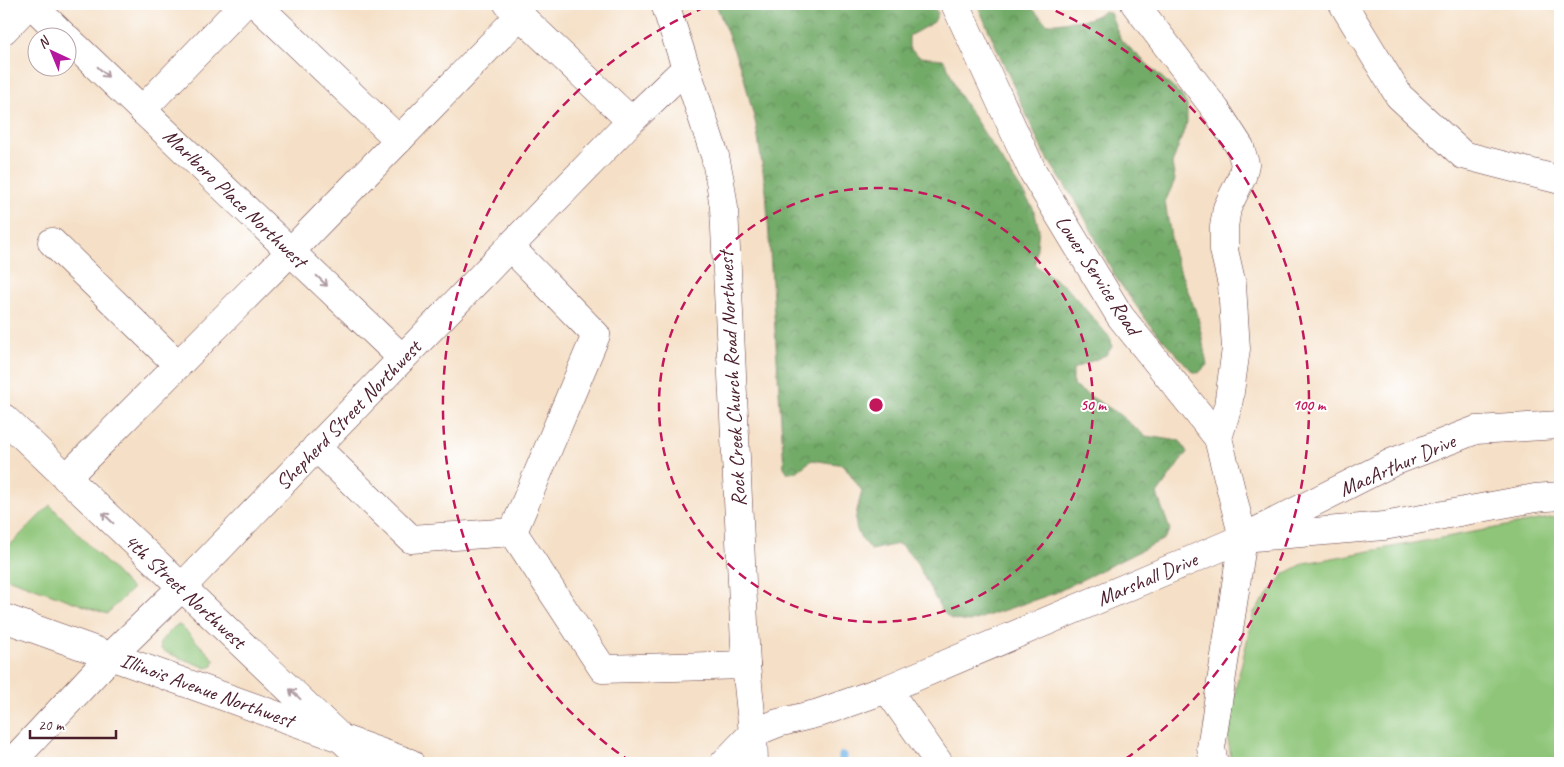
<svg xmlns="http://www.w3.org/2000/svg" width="1564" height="767" font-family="Caveat,sans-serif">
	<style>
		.green { fill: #8ec578; stroke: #6c7252 }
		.forest { fill: url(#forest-crowns); stroke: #5e644a }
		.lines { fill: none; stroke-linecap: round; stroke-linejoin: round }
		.stream { stroke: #72b5e8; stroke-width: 9 }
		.minor-casing { stroke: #643c42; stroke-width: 29 }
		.minor { stroke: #fff; stroke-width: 28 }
		.oneway { stroke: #ae9aa0 }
		.ring { fill: none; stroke: #c2185b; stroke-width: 2.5; stroke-dasharray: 9 6 }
		.labels { text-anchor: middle; stroke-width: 4; stroke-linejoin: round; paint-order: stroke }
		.street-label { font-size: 21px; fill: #4a1f2b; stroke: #fff }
		.centre { fill: #c2185b; stroke: #fff; stroke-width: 2.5 }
		.ring-label { font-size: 15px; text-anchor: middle; font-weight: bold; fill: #c2185b; stroke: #fff; stroke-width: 4; stroke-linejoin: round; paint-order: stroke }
	</style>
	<defs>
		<pattern id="forest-crowns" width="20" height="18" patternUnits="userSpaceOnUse" patternTransform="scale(1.25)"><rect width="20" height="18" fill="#72aa68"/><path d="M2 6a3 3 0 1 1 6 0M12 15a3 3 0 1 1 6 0" fill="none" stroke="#608a56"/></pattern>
	</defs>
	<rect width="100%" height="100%" fill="#fff"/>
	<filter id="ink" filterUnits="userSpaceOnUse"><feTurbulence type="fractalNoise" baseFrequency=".02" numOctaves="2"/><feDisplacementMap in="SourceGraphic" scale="10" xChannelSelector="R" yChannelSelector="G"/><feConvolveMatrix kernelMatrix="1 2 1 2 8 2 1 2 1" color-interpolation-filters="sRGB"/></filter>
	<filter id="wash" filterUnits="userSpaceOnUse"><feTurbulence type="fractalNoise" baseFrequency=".0096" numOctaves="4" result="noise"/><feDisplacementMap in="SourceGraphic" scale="20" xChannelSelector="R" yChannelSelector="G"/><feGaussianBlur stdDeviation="1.12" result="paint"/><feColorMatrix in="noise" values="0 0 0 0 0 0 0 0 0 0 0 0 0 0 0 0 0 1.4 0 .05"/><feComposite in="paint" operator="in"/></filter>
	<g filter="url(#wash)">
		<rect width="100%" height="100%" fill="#f5e0c7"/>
		<g class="green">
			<polygon points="50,505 132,589 107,614 4,577 4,551"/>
			<polygon points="1555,517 1560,517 1560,763 1232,763 1226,729 1254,612 1284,574 1305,563"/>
			<polygon points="178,625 181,626 214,659 213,666 207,668 165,652 161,649 160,642 174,627"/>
		</g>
		<g class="forest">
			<path d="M716,4h215l7,9 -4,9 -25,14v12l11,9 23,2 4,6 11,28 75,115 6,20 -4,37 32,23 44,51 1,8 -6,8 -33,14v17l43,26 29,24 35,5 7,11 -30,42 13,36 -6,9 -109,54 -86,29 -18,-3 -9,-8 -27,-51 -11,-12 -6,-4 -27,6c-22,-23 -16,-31 -9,-59l-18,-26 -32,-5 -16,12 -8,1 -4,-6 -18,-276 -10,-66 -13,-51z"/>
			<polygon points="977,4 1028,4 1047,24 1089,19 1105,11 1110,13 1121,40 1182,96 1187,105 1187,122 1172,164 1175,180 1165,202 1174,255 1198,317 1207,365 1199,373 1193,372 1153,329 1116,278 1079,207 1043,152"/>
		</g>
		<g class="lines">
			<polyline class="stream" points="843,763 843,756"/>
		</g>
	</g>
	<g filter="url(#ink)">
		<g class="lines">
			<g class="minor-casing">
				<g id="minor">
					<polyline points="31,4 66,38"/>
					<polyline points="256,4 399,140"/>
					<polyline points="508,4 631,121"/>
					<polyline points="665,4 715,156 720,181 724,208 746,665 753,733 754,763"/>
					<polyline points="955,4 1033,172 1120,316 1218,438 1243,538 1211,748 1214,763"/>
					<polyline points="1135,4 1216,110 1240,147 1245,164 1242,177 1227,208 1224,227 1224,250 1232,285 1236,349 1228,406 1218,438"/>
					<polyline points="1343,4 1399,96 1463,155 1560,180"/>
					<polyline points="4,30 29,4"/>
					<polyline points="68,39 402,358"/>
					<polyline points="142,110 244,4"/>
					<polyline points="52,242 178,365"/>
					<polyline points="510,247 596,335 513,532"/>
					<polyline points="4,418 367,763"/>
					<polyline points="316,447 411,539 513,532 603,669 746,665"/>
					<polyline points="66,478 291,251 520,15"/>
					<polyline points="1255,532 1393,462 1476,430 1560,425"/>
					<polyline points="4,618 410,763"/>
					<polyline points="887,689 939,763"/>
					<polyline points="11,763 111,656 181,588 631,121 686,68"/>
					<polyline points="724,763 753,733 778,723 819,713 887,689 1243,538 1384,526 1535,498 1560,496"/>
				</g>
			</g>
			<use href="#minor" class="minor"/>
		</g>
		<defs><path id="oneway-shaft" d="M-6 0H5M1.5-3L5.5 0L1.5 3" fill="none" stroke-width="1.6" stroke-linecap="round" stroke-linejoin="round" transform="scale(1.25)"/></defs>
		<g class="oneway">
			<use href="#oneway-shaft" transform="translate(103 72) rotate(44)"/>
			<use href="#oneway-shaft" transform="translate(322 281) rotate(44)"/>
			<use href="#oneway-shaft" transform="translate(108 518) rotate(-136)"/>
			<use href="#oneway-shaft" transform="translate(295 694) rotate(-137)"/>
		</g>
	</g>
	<g class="ring">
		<circle cx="876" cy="405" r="217"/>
		<path d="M631 762A433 433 0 0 1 710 5M1042 5A433 433 0 0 1 1121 762"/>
	</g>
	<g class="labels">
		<g class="street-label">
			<text transform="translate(235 198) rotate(44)" y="7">Marlboro Place Northwest</text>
			<text transform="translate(1098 275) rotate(57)" y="7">Lower Service Road</text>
			<text transform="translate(732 379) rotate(-93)" y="7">Rock Creek Church Road Northwest</text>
			<text transform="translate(348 415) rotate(-46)" y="7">Shepherd Street Northwest</text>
			<text transform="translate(1397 465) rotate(-24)" y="7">MacArthur Drive</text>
			<text transform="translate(1147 579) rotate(-23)" y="7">Marshall Drive</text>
			<text transform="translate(185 591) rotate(43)" y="7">4th Street Northwest</text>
			<text transform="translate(207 690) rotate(20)" y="7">Illinois Avenue Northwest</text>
		</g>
	</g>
	<circle cx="876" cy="405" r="8" class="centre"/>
	<g class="ring-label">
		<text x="1093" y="410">50 m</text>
		<text x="1309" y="410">100 m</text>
	</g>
	<rect width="1564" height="767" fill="none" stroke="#fff" stroke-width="20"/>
	<g transform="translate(52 52) rotate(316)"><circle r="24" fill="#ffffff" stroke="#b7a5aa"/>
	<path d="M0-4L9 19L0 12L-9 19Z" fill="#b5179e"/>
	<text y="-8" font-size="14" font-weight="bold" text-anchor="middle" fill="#4a1f2b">N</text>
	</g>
	<path d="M30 730v8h86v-8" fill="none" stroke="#4a1f2b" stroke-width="2.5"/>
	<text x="38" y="730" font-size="15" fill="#4a1f2b" stroke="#ffffff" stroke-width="4" paint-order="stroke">20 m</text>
</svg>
